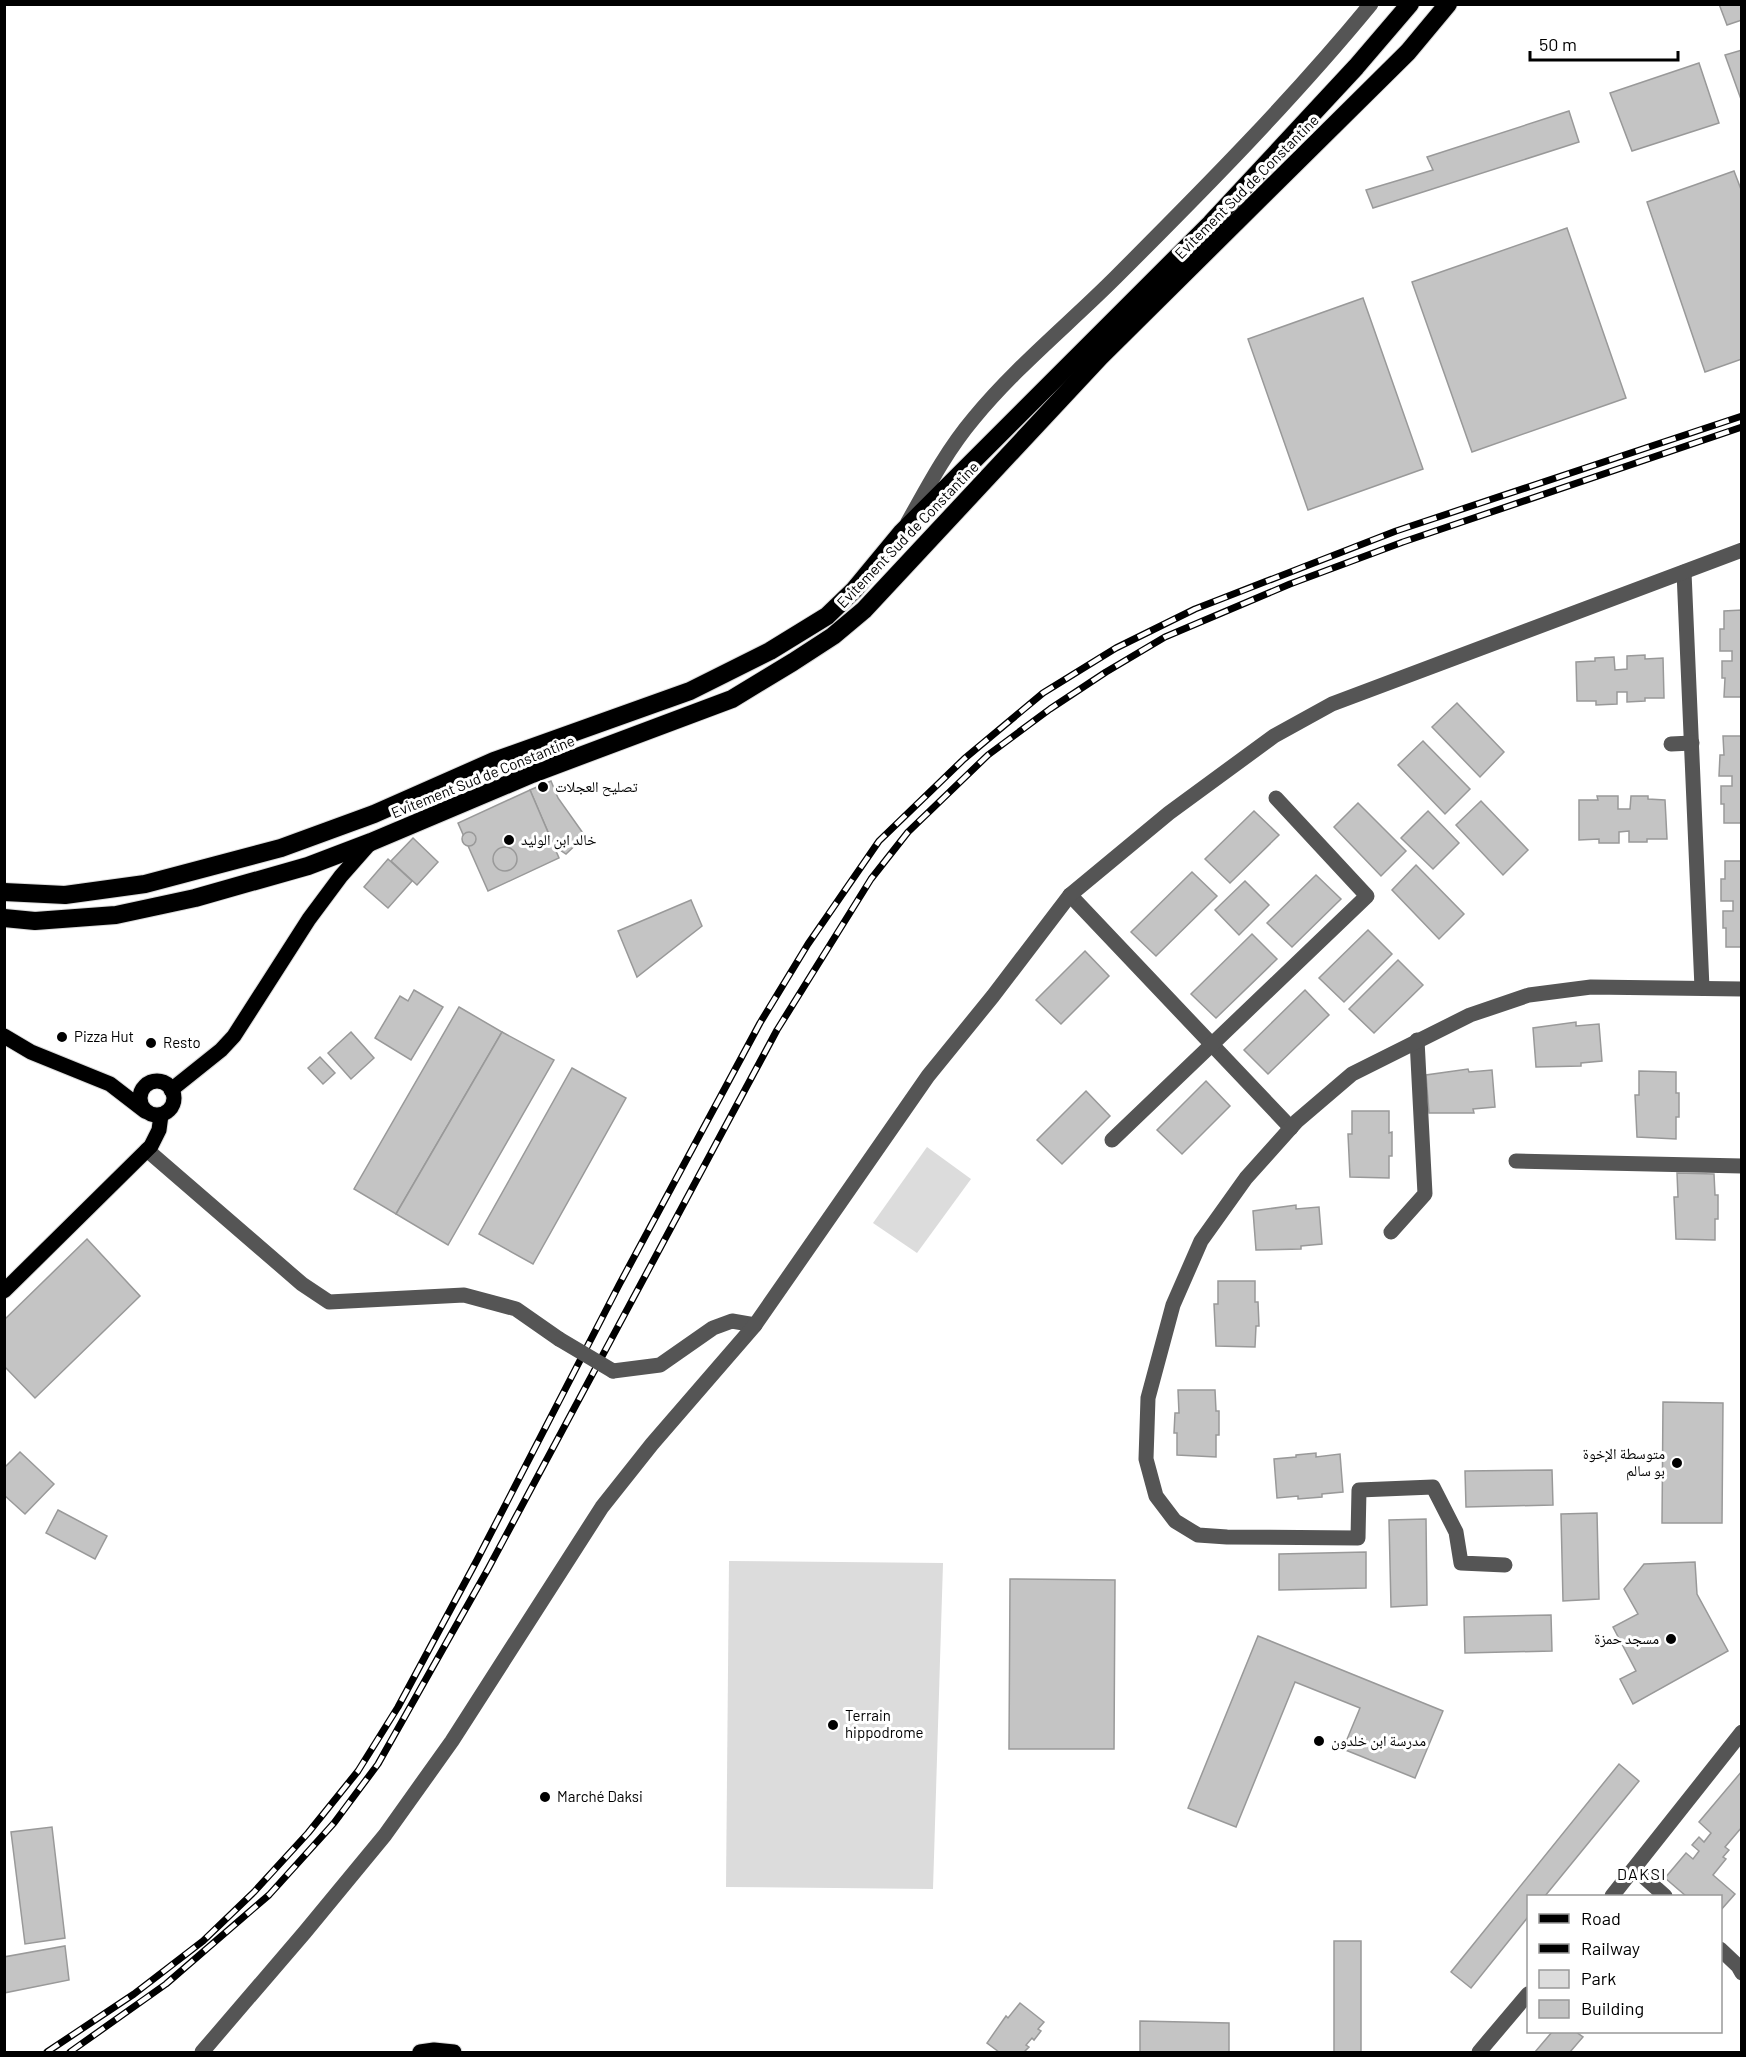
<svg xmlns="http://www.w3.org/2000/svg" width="1746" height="2057" font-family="Barlow,'Noto Naskh Arabic',sans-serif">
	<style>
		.green { fill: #dcdcdc }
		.building { fill: #c4c4c4; stroke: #999; stroke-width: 1.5 }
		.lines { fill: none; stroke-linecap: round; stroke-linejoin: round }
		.major-casing { stroke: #dbdbdb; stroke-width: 17 }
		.highway-casing { stroke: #dbdbdb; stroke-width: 20 }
		.minor { stroke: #555; stroke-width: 15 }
		.major { stroke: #000; stroke-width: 15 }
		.highway { stroke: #000; stroke-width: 18 }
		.rail-casing { stroke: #000; stroke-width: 7 }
		.rail { stroke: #fff; stroke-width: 4.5; stroke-dasharray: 14; stroke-linecap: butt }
		.minor-bridge { stroke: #555; stroke-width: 15 }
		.poi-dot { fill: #000; stroke: #fff; stroke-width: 2 }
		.labels { text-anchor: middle; stroke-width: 6; stroke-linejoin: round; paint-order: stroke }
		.street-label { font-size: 15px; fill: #000; stroke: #fff }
		.poi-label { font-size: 15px; fill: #000; stroke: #fff; text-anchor: start }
		.neighbourhood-label { font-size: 16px; letter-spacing: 1.5px; fill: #000; stroke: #fff }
	</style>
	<rect width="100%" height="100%" fill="#fff"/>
	<g class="green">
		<polygon points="927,1147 971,1179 917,1253 873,1223"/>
		<polygon points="729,1561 943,1563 933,1889 726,1887"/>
	</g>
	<g class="building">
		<polygon points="1719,4 1742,4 1742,20 1727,25"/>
		<polygon points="1742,50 1742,102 1725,55"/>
		<polygon points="1699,63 1719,123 1632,151 1610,93"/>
		<polygon points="1569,111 1579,142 1373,208 1366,190 1433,170 1427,157"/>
		<polygon points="1734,171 1742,192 1742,359 1705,372 1647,202"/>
		<polygon points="1567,228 1626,398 1472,452 1412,282"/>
		<polygon points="1363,298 1423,469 1308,510 1248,339"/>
		<polygon points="1742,610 1742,697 1724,697 1725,678 1722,678 1722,661 1732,661 1732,651 1720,651 1720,629 1724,629 1724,611"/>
		<polygon points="1645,655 1645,659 1663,658 1664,698 1645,698 1645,701 1627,702 1627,692 1617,692 1617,704 1596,705 1596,701 1577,701 1576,662 1595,661 1595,658 1614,657 1615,670 1627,669 1627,656"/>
		<polygon points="1457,703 1504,752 1480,777 1432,727"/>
		<polygon points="1723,736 1742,736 1742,823 1724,823 1724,804 1721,804 1721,786 1732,786 1732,776 1719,776 1720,755 1724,755"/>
		<polygon points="1423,741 1470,789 1445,814 1398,765"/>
		<polygon points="551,781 558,798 585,836 566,854 554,846 530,790"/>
		<polygon points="530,790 559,858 488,891 458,823"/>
		<polygon points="1597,796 1618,796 1618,809 1630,809 1631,796 1648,796 1648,799 1665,800 1667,839 1647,839 1647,842 1629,842 1629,831 1619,832 1619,843 1599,843 1599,839 1579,840 1579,800 1598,800"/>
		<polygon points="1481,801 1528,850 1503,875 1456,825"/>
		<polygon points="1358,803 1406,851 1381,876 1334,827"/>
		<polygon points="1254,811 1279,835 1230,883 1205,859"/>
		<polygon points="1428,811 1459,843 1433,869 1401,838"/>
		<circle cx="469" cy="839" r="7"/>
		<polygon points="413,838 438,862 417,885 391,861"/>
		<circle cx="505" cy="859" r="12"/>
		<polygon points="388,859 412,881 388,908 364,887"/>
		<polygon points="1725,861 1742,861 1742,947 1726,947 1726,928 1723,928 1723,911 1733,911 1733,901 1721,901 1721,879 1725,879"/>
		<polygon points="1416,865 1464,914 1439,939 1392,890"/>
		<polygon points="1192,872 1217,896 1156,956 1131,932"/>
		<polygon points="1316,875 1341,899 1292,947 1267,923"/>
		<polygon points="1245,881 1269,905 1239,935 1215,910"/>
		<polygon points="691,900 702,926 637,977 618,931"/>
		<polygon points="1368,930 1392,954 1344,1002 1319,978"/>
		<polygon points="1252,934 1277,959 1216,1018 1191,994"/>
		<polygon points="1085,951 1109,976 1061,1024 1036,1000"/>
		<polygon points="1398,960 1423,985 1374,1033 1349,1009"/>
		<polygon points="414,990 443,1007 411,1060 375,1038 400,996 408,1001"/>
		<polygon points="1305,990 1329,1015 1268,1074 1244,1050"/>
		<polygon points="459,1007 502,1032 396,1214 354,1189"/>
		<polygon points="1576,1022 1576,1026 1599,1024 1602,1061 1581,1063 1581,1066 1536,1067 1533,1028"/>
		<polygon points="351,1032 374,1058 351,1079 328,1053"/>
		<polygon points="502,1032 554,1060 448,1245 396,1214"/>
		<polygon points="320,1057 335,1073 323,1084 308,1068"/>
		<polygon points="572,1068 626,1098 533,1264 479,1234"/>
		<polygon points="1468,1069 1469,1072 1492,1070 1495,1107 1473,1109 1474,1113 1429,1113 1426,1075"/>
		<polygon points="1639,1071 1676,1072 1676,1093 1679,1093 1679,1117 1676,1117 1676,1139 1637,1137 1635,1095 1639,1095"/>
		<polygon points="1206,1081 1230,1106 1182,1154 1157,1130"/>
		<polygon points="1086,1091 1110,1116 1062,1164 1037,1140"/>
		<polygon points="1352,1111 1389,1111 1389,1133 1392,1132 1392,1156 1389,1156 1389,1178 1350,1177 1348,1134 1352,1134"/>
		<polygon points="1677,1173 1714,1174 1715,1195 1718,1195 1718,1219 1715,1219 1715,1240 1676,1239 1674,1197 1678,1197"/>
		<polygon points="1296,1205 1296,1209 1319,1207 1322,1244 1301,1246 1301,1249 1256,1250 1253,1211"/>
		<polygon points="87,1239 140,1296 35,1398 4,1366 4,1320"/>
		<polygon points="1218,1281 1255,1281 1255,1302 1258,1302 1259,1326 1256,1326 1255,1347 1216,1346 1214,1304 1218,1304"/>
		<polygon points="1178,1390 1215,1390 1216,1411 1219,1411 1219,1435 1216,1435 1216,1457 1177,1455 1177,1433 1174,1433 1175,1413 1179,1413"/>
		<polygon points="1663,1402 1723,1403 1722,1523 1662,1523"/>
		<polygon points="20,1452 54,1484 25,1514 4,1495 4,1468"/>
		<polygon points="1316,1453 1316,1457 1340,1454 1343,1492 1322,1494 1322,1497 1298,1499 1298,1496 1277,1498 1274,1459 1296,1457 1296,1455"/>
		<polygon points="1552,1470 1553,1505 1466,1507 1465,1471"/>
		<polygon points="58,1510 107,1536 95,1559 46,1533"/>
		<polygon points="1597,1513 1599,1599 1563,1601 1561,1514"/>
		<polygon points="1426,1519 1427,1605 1391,1607 1389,1520"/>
		<polygon points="1366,1552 1366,1588 1279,1590 1279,1554"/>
		<polygon points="1695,1562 1697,1594 1728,1651 1633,1704 1620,1679 1636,1671 1613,1627 1638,1614 1624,1589 1644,1564"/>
		<polygon points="1010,1579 1115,1580 1114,1749 1009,1749"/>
		<polygon points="1551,1615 1552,1651 1465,1653 1464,1617"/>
		<polygon points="1258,1636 1443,1711 1415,1778 1343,1749 1360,1708 1295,1682 1236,1827 1188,1808"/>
		<polygon points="1619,1764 1639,1781 1545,1896 1528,1896 1528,1917 1471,1988 1451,1972"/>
		<polygon points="1742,1771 1742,1827 1725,1847 1729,1850 1723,1857 1726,1859 1713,1875 1735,1894 1720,1911 1720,1896 1686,1896 1665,1878 1686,1853 1693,1859 1699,1851 1692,1845 1699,1837 1704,1842 1711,1833 1699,1822"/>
		<polygon points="52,1827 65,1938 25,1944 11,1832"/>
		<rect x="1334" y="1941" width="27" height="111"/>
		<polygon points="65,1946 69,1980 4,1993 4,1957"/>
		<polygon points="1020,2003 1044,2022 1038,2029 1041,2031 1034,2040 1032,2038 1026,2045 1029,2047 1024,2052 999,2052 987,2043 1006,2016 1008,2018"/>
		<polygon points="1140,2021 1229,2023 1229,2052 1140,2052"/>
		<polygon points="1552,2032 1576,2032 1583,2037 1570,2052 1535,2052"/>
	</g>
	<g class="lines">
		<g class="major-casing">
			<g id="major">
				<polyline points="4,1036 31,1052 110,1084 145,1111"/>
				<circle cx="157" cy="1098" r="17"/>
				<polyline points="171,1090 221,1050 234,1036 309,919 341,876 371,842"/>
				<polyline points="4,1291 151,1146 159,1130 161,1115"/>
				<polyline points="420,2052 434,2050 454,2052"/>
			</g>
		</g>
		<g class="highway-casing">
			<g id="highway">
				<polyline points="4,892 65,895 145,884 281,848 374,814 494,761 690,691 770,651 827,616 854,590 902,532 1211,223 1356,67 1410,4"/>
				<polyline points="4,918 35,921 116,915 195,898 308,866 371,842 532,774 732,699 793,662 833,636 864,610 1100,357 1408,52 1448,4"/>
			</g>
		</g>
		<g class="minor">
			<path d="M908,522c20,-36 39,-72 66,-104 42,-51 95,-94 142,-141 88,-88 176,-177 255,-273"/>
			<polyline points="1684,572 1702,988"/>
			<polyline points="1671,744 1692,743"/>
			<polyline points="1070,895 1291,1128"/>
			<polyline points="1112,1140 1367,896 1276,798"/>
			<polyline points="147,1150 302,1284 329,1302 464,1295 516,1309 559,1339"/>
			<polyline points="1516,1161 1742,1166"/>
			<polyline points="1391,1232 1425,1194 1417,1040"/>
			<polyline points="613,1371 660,1365 713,1328 732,1321 755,1325"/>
			<polyline points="1505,1565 1461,1563 1456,1532 1433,1487 1359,1490 1358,1538 1227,1537 1198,1535 1175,1521 1156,1496 1146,1459 1148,1398 1173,1305 1201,1241 1246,1178 1297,1121 1352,1074 1470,1015 1529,995 1591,987 1742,989"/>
			<polyline points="1635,1869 1665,1896"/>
			<polyline points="1612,1896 1742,1732"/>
			<polyline points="1720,1949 1738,1966 1742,1973"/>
			<polyline points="202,2052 305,1932 385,1835 452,1741 602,1507 652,1444 755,1325 928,1076 993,996 1070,895 1169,813 1274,736 1332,704 1742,550"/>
			<polyline points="1479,2052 1528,1994"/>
		</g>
		<use href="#major" class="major"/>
		<use href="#highway" class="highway"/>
		<g class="rail-casing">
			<g id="rail">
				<polyline points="47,2052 134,1994 203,1941 254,1892 308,1833 358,1771 398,1707 477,1560 619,1285 760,1023 808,944 879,841 964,759 1043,693 1116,648 1195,609 1396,531 1742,416"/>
				<polyline points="70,2052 166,1984 269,1895 334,1823 378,1764 488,1569 777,1030 871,879 908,832 988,755 1050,709 1106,672 1165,637 1290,584 1403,542 1742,427"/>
			</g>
		</g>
		<use href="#rail" class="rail"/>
		<polyline class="minor-bridge" points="559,1339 613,1371"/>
	</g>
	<g class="poi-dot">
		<circle cx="543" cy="787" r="6"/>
		<circle cx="509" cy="840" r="6"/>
		<circle cx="62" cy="1037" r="6"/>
		<circle cx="151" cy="1043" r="6"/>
		<circle cx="1677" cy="1463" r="6"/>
		<circle cx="1671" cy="1639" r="6"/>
		<circle cx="833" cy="1725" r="6"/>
		<circle cx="1319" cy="1741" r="6"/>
		<circle cx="545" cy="1797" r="6"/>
	</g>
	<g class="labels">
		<g class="street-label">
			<text transform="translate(1247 187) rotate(-45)" y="5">Evitement Sud de Constantine</text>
			<text transform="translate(908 535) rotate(-46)" y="5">Evitement Sud de Constantine</text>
			<text transform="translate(483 777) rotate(-22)" y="5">Evitement Sud de Constantine</text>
		</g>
		<g class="poi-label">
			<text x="555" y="792">تصليح العجلات</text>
			<text x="521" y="845">خالد ابن الوليد</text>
			<text x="74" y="1042">Pizza Hut</text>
			<text x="163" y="1048">Resto</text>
			<text x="1665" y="1459" text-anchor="end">متوسطة الإخوة<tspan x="1665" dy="17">بو سالم</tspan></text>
			<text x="1659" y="1644" text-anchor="end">مسجد حمزة</text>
			<text x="845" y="1721">Terrain<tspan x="845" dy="17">hippodrome</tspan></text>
			<text x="1331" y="1746">مدرسة ابن خلدون</text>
			<text x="557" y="1802">Marché Daksi</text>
		</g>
		<g class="neighbourhood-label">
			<text x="1642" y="1880">DAKSI</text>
		</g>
	</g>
	<rect width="1746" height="2057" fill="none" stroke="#000000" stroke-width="12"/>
	<rect x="1527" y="1895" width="195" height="138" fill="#ffffff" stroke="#999999" stroke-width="1.5"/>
	<rect x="1539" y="1914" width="30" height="9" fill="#000000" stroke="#999999" stroke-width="1.5"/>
	<text x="1581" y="1925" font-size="18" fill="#000000">Road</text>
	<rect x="1539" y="1944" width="30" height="9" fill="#000000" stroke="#999999" stroke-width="1.5"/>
	<text x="1581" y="1955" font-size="18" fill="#000000">Railway</text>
	<rect x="1539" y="1970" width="30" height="18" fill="#dcdcdc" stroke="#999999" stroke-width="1.5"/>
	<text x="1581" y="1985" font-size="18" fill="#000000">Park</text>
	<rect x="1539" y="2000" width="30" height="18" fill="#c4c4c4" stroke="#999999" stroke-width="1.5"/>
	<text x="1581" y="2015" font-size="18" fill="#000000">Building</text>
	<path d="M1530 51v9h148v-9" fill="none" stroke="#000000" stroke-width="3"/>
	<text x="1539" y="51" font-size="18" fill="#000000" stroke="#ffffff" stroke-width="4.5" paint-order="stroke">50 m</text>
</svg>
